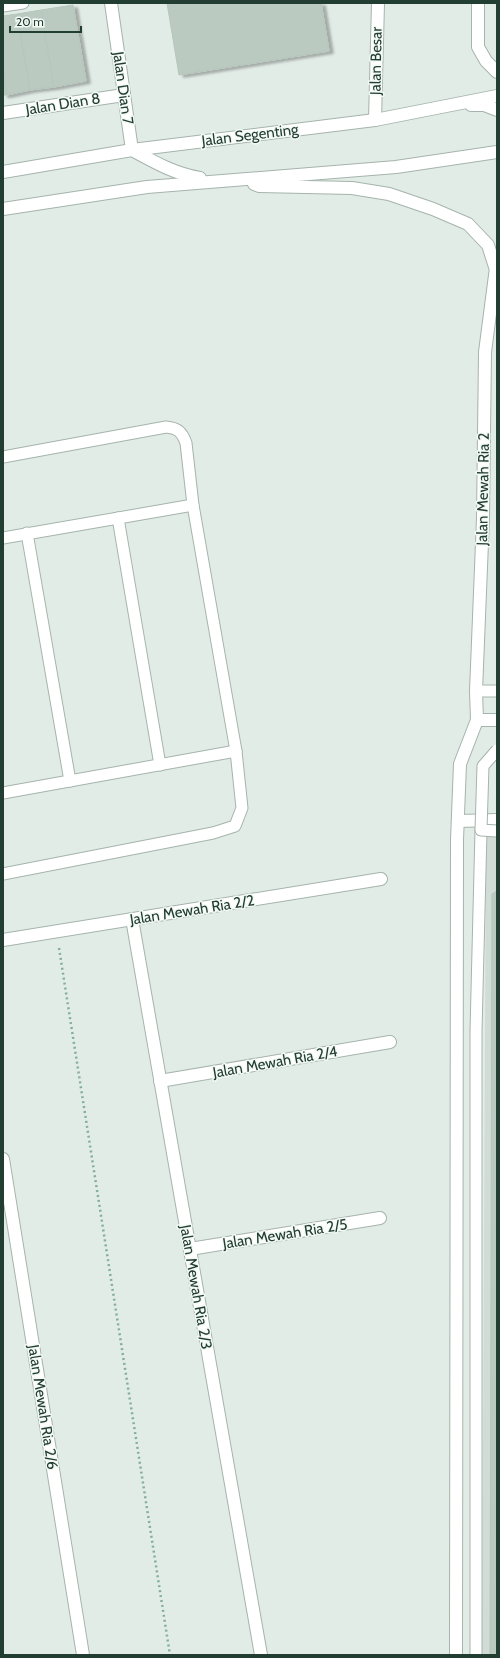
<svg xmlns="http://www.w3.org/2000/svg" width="500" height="1658" font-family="Cabin,sans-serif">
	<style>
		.built { fill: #d0dcd5 }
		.building { fill: #bacac1; stroke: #b5c6bc; filter: url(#shadow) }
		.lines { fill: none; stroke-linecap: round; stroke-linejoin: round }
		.service-casing { stroke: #a5b4ac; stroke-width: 13 }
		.minor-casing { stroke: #a5b4ac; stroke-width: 14 }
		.tertiary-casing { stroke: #a5b4ac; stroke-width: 14 }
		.path { stroke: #83af9a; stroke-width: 2.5; stroke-dasharray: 2 3; stroke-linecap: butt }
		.service { stroke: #fff; stroke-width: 11 }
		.minor { stroke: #fff; stroke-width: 12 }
		.tertiary { stroke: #fff; stroke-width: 12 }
		.service-bridge-casing { stroke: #a5b4ac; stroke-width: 13; stroke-linecap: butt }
		.service-bridge { stroke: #fff; stroke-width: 11 }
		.labels { text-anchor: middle; stroke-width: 3; stroke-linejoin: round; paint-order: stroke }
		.street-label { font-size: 15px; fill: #223d31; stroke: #f3f9f5 }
	</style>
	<defs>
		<filter id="shadow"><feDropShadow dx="4.5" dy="2.5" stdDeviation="1" flood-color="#0004"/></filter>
	</defs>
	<rect width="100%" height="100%" fill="#e2ece6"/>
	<polygon class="built" points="497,836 497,1655 482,1655 486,837"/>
	<g class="building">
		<polygon points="167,3 321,3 329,51 179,75"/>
		<polygon points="73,5 86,81 54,87 41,10"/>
		<polygon points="41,10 54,87 30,90 17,14"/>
		<polygon points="17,14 30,90 7,95 3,71 3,16"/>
		<polygon points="3,71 7,95 3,95"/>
		<polygon points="497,891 497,1655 490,1655 492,894"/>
	</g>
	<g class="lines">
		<g class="service-casing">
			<g id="service">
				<polyline points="3,6 23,3"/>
				<path d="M3,457l163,-30c12,1 16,5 20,16l7,62 43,246 6,57 -7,18 -22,7 -210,41"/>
				<polyline points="118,518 160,765"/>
				<polyline points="27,533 70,781"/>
				<polyline points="3,538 193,505"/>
				<polyline points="476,691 497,691"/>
				<polyline points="3,793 236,751"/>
				<polyline points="476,1655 476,1031 481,830"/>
			</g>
		</g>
		<g class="minor-casing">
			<g id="minor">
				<polyline points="111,3 132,150"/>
				<polyline points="3,113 124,95"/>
				<polyline points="375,120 378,3"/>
				<polyline points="477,720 497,720"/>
				<polyline points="458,821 497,820"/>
				<polyline points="132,919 261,1655"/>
				<polyline points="3,940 381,879"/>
				<polyline points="160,1081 390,1042"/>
				<polyline points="3,1159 83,1655"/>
				<polyline points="190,1249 380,1218"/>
				<polyline points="456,1655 457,840 460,764 477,720 476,691 483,518 485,352 497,260"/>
			</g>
		</g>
		<g class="tertiary-casing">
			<g id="tertiary">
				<polyline points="478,3 478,47 486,61 497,72"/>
				<polyline points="471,105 484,105 497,110"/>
				<path d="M132,150c22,12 43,24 68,28"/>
				<polyline points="3,172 132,150 375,120 497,96"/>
				<polyline points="254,184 259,186 352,188 389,194 433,209 468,224 488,245 495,267"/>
				<polyline points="3,209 147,187 396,167 497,152"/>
			</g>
		</g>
		<polyline class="path" points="59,948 170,1655"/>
		<use href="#service" class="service"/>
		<use href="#minor" class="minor"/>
		<use href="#tertiary" class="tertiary"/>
		<g class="service-bridge-casing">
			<polyline id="service-bridge" points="497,750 483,766 481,830 497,831"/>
		</g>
		<use href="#service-bridge" class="service-bridge"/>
	</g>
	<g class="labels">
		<g class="street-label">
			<text transform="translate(376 61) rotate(-89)" y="5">Jalan Besar</text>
			<text transform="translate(123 88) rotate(82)" y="5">Jalan Dian 7</text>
			<text transform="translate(63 104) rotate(-9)" y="5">Jalan Dian 8</text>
			<text transform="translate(250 135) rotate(-7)" y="5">Jalan Segenting</text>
			<text transform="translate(483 489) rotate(-89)" y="5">Jalan Mewah Ria 2</text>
			<text transform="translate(192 910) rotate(-9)" y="5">Jalan Mewah Ria 2/2</text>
			<text transform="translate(275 1062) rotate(-10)" y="5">Jalan Mewah Ria 2/4</text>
			<text transform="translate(285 1234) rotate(-9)" y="5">Jalan Mewah Ria 2/5</text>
			<text transform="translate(196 1287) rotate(80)" y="5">Jalan Mewah Ria 2/3</text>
			<text transform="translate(43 1407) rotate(81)" y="5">Jalan Mewah Ria 2/6</text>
		</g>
	</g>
	<rect width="500" height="1658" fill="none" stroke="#223d31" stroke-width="8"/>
	<path d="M10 26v6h71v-6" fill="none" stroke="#223d31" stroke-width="2"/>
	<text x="16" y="26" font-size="12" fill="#223d31" stroke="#f3f9f5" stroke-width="3" paint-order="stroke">20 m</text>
</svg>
